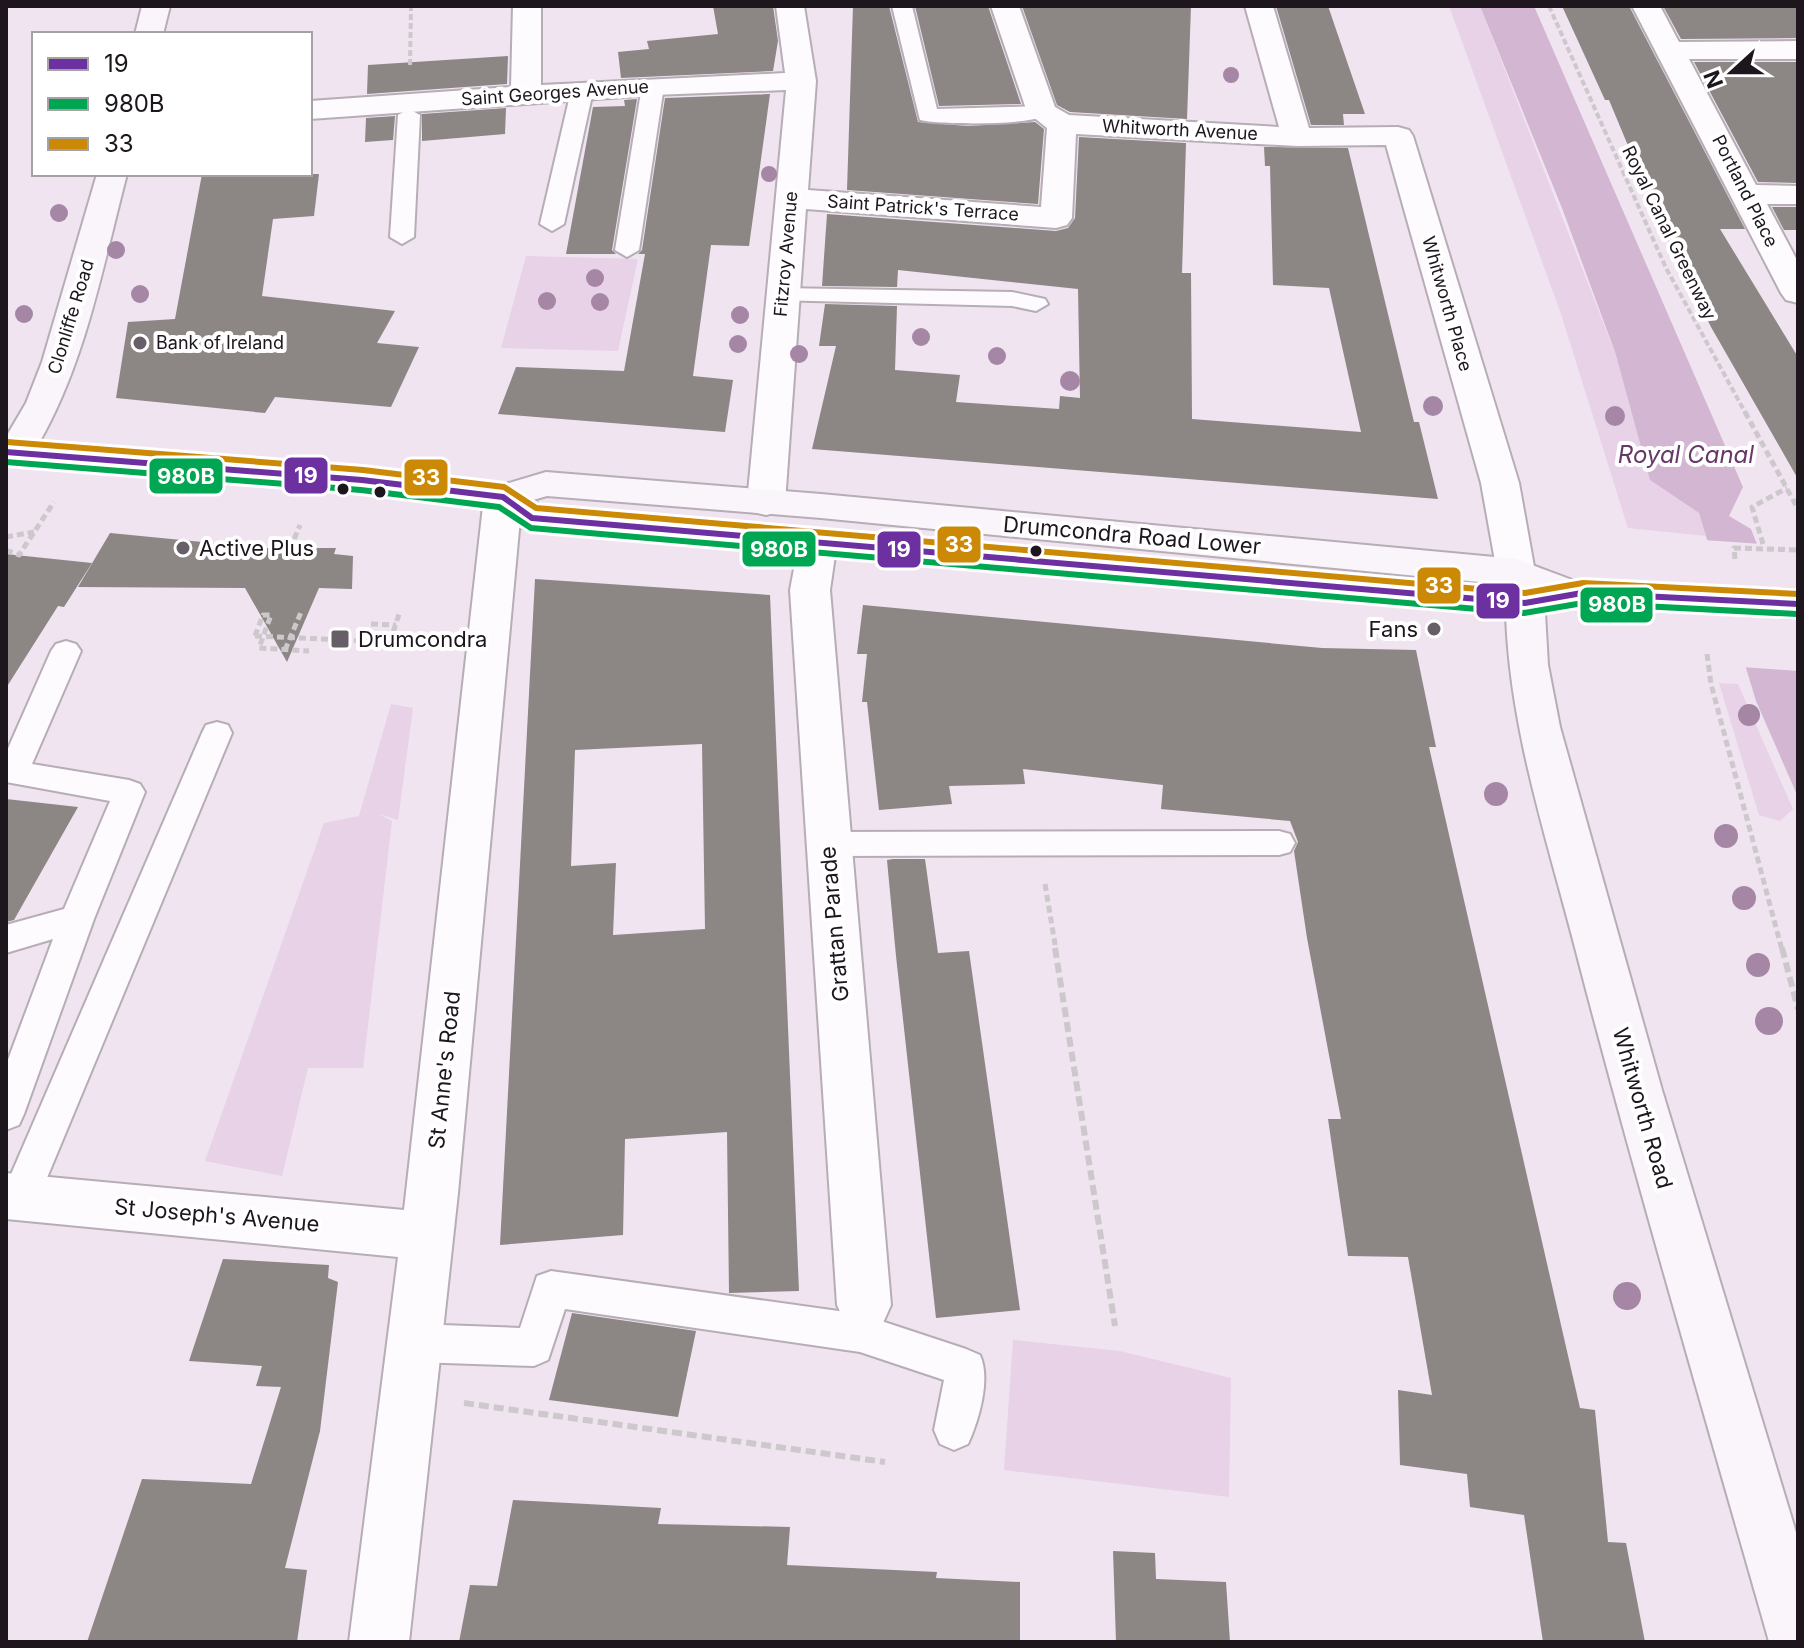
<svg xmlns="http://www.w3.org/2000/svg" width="1804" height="1648" font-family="Inter,sans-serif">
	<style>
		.green { fill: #e7d2e7 }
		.water { fill: #d3b6d2 }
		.pier { fill: #f0e4f0 }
		.building { fill: #8c8684; fill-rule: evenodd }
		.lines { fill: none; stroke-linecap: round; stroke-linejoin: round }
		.lane-casing { stroke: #b6adb6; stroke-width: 4 }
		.street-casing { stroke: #b6adb6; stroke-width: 4 }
		.secondary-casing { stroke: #b6adb6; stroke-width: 4 }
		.path-far2 { stroke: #ccc8cc; stroke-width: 4; stroke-dasharray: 6 3; stroke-linecap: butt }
		.path-far1 { stroke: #ccc8cc; stroke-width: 5; stroke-dasharray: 7 4; stroke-linecap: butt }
		.path { stroke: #ccc8cc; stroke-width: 6; stroke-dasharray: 10 5; stroke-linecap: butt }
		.lane { fill: #fdfbfd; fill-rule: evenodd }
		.street { fill: #fdfbfd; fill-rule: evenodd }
		.secondary { fill: #faf5fa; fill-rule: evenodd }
		.path-bridge { stroke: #ccc8cc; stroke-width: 5; stroke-dasharray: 7 4; stroke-linecap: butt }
		.bus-1-casing { stroke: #fff; stroke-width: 12 }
		.bus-2-casing { stroke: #fff; stroke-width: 12 }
		.bus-3-casing { stroke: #fff; stroke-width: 12 }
		.bus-1 { stroke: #6c30a1; stroke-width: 6 }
		.bus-2 { stroke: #00a651; stroke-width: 6 }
		.bus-3 { stroke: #cb8906; stroke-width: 6 }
		.tree { fill: #a586a5 }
		.poi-dot { fill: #675e67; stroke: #fff; stroke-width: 3 }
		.bus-dot { fill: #1d161d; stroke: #fff; stroke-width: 3 }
		.labels { text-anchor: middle; stroke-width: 8; stroke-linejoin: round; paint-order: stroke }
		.far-street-label { font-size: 18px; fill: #1d161d; stroke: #fff }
		.far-poi-label { font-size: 18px; fill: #1d161d; stroke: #fff; text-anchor: start }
		.street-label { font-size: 22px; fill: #1d161d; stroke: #fff }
		.poi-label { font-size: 22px; fill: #1d161d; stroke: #fff; text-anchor: start }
		.water-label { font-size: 24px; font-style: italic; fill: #663967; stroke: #fff }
		.line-badge { stroke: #fff; stroke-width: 3 }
		.badge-label { font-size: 22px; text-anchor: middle; font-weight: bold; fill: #fff }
	</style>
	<rect width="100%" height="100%" fill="#f0e4f0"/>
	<g class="green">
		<polygon points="1449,6 1480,6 1615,353 1650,480 1699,513 1706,536 1628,528 1561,314"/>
		<polygon points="526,256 638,259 618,351 501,348"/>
		<polygon points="1719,683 1738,684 1793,809 1780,821 1759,815"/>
		<polygon points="391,704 413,708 398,820 379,814 392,821 363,1068 308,1068 282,1176 205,1161 324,823 359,816"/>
		<polygon points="1013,1340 1120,1351 1231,1378 1229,1497 1004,1470"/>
	</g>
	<polygon class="water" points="1480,6 1534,6 1743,487 1729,516 1751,529 1798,647 1798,797 1756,701 1699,513 1650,480 1615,352 1562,208"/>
	<polygon class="pier" points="1703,540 1762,544 1798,636 1798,671 1742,667"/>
	<g class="building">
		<polygon points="713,6 773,6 778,41 773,71 621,78 618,52 649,49 647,41 718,34"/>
		<polygon points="853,6 889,6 918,122 968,126 1035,122 1044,129 1038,204 847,190"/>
		<polygon points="915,6 988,6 1021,104 939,106"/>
		<polygon points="1022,6 1191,6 1187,119 1070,112 1057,105"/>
		<polygon points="1276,6 1328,6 1365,114 1343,114 1344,125 1311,125"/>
		<polygon points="1562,6 1629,6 1745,229 1720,229 1798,357 1798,479 1711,327 1651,208 1654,208 1609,100 1605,100"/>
		<polygon points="1663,6 1798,6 1798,38 1681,39"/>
		<polygon points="508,56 507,84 367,94 368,65"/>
		<polygon points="1694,62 1798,62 1798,183 1758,182"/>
		<polygon points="770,94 749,246 711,245 693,376 733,380 725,432 498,414 516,367 624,371 645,254 638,254 642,250 665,98"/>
		<polygon points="637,99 612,250 616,254 566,254 593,107 625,106 624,100"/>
		<polygon points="506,108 505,134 422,141 422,114"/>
		<polygon points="395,116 393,140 365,142 366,118"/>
		<polygon points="1079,137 1186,143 1182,273 1191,273 1192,419 1361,432 1329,288 1273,285 1270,166 1265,166 1264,147 1348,148 1414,422 1419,422 1438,499 812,449 836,346 819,346 825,304 897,306 895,370 960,375 956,402 1059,409 1060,396 1080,398 1078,289 898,270 897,287 822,286 827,214 1056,231 1068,228 1075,218"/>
		<polygon points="202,174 319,174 314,216 273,219 262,296 395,311 377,343 419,347 391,407 275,397 265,413 116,398 128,322 175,319"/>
		<polygon points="1772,207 1798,207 1798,230 1784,230"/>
		<polygon points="110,533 263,548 336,548 334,554 353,556 352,589 319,588 287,662 245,588 78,587"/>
		<polygon points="6,554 92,563 64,607 58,606 6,688"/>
		<path d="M535,579l235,16 29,696 -70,2 -2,-161 -102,7 -2,96 -123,10zM702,744l3,185 -92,6 3,-72 -45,3 4,-116z"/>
		<polygon points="863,605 1322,648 1416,650 1436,747 1429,747 1580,1408 1595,1410 1608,1542 1626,1543 1645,1642 1543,1642 1524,1515 1470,1507 1467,1474 1400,1465 1398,1390 1432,1395 1408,1257 1348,1256 1328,1119 1341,1119 1307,938 1294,851 1298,842 1290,821 1161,809 1163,785 1023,769 1025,784 949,786 952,804 879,810 867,702 862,702 867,654 857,654"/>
		<polygon points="6,799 78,807 14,920 6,922"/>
		<polygon points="893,859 925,859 938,953 969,951 1020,1310 936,1318 896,956 887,860"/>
		<polygon points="223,1259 329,1265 328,1278 338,1282 320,1431 285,1568 307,1570 297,1642 87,1642 142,1479 251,1484 281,1387 256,1386 262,1366 189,1361"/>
		<polygon points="572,1313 696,1331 678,1417 549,1400"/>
		<polygon points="513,1500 661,1508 658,1524 790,1527 787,1565 937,1572 936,1578 1020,1582 1020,1642 459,1642 470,1585 497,1586"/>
		<polygon points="1113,1551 1155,1553 1156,1579 1226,1582 1230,1642 1116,1642"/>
	</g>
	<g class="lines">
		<g class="lane-casing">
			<g id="lane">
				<path d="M892,6h20l25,103 105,-3 11,6c-12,14 -112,13 -133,8z"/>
				<polygon points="653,80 664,86 639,250 627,257 615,250 642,86"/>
				<polygon points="582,85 593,91 564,224 552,231 540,224 571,91"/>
				<polygon points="409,109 420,115 414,237 402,244 390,237 398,115"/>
				<polygon points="782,288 1012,292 1045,299 1048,304 1036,311 1012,306 773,300 770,295 773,290"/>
				<polygon points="66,641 76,644 81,651 32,764 129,780 140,784 145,792 94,919 24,1114 19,1125 6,1130 6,1065 53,939 6,953 6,925 64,909 110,801 6,782 6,753 51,651 56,644"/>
				<polygon points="217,722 228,725 232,733 39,1197 33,1209 20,1214 7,1209 6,1186 202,733 206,725"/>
				<polygon points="1279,831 1290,834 1295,843 1290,852 1279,855 827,856 816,853 811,844 816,835 827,832"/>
				<path d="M551,1271l309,43 106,35 14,6c11,24 -1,65 -12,89l-14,6 -14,-6 -6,-14 10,-50 -84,-28 -295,-43 -17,51 -14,6 -119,-4 -14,-6 -6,-13 6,-13 14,-6 105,4 17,-52z"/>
			</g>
		</g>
		<g class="street-casing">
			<g id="street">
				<polygon points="513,6 541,6 541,85 785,73 776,6 804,6 816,81 808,190 1041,207 1047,128 1027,112 991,6 1019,6 1055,107 1069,115 1279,127 1245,6 1273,6 1309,128 1398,127 1409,130 1413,136 1519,483 1535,572 1530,581 1516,585 1502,581 1497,572 1481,483 1386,145 1297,146 1076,134 1072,218 1067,225 1056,228 806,209 785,503 779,512 766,515 753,512 747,503 786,90 653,95 310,119 310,101 511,87"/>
				<polygon points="1632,6 1660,6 1679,42 1798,41 1798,59 1689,59 1756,185 1798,186 1798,204 1767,204 1798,262 1798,303 1786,300 1781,293"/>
				<polygon points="503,485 516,488 522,497 458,1193 409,1642 349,1642 398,1257 6,1219 6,1173 404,1210 484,497 490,488"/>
				<polygon points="818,529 832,533 837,542 830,590 891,1305 883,1323 864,1330 845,1323 837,1305 790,590 799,542 804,533"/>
			</g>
		</g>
		<g class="secondary-casing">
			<g id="secondary">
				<polygon points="142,6 170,6 163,34 135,34"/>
				<path d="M97,174h30c-24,91 -41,187 -88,269l323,25 140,17 44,-13 275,22 695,65 59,22 223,9v28l-216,-12 -37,7 3,52 12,62 102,363 136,449v103h-29l-1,-4c-64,-225 -130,-449 -189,-675 -29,-115 -69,-229 -73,-348l-974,-85 -13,-3 -26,-19 -131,-16 -356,-28v-27l20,-34 16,-41zM547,496l274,22 679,66 1,3 -960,-81 -8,-6z"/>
			</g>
		</g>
		<g class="path-far2">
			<polyline points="1549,6 1666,268 1746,414"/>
			<polyline points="410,65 411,6"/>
		</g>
		<g class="path-far1">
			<polyline points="1745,412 1798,509"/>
			<polyline points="6,537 34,532"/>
			<polyline points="1763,544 1752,507 1787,488"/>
			<polyline points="290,549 300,525"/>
			<polyline points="6,550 19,555 54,502"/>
			<polyline points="1735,559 1734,548 1798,550"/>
			<polyline points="371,624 396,625"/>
			<polyline points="255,636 263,615 271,615 259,648 309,651"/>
			<polyline points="390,642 400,611"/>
			<polyline points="285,650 302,610"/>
			<polyline points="1707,654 1711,684 1782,950"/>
			<polyline points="1045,884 1056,950"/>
		</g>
		<g class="path">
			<polyline points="1055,948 1115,1326"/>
			<polyline points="1782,948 1798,1009"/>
			<polyline points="464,1403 885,1462"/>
		</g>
		<use href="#lane" class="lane"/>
		<use href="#street" class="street"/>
		<use href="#secondary" class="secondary"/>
		<polyline class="path-bridge" points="255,636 390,642"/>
		<g class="bus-1-casing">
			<polyline id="bus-1" points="6,452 362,480 503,497 532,518 1525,603 1582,593 1798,604"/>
		</g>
		<g class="bus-2-casing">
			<polyline id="bus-2" points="6,462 361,490 499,507 531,528 1524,613 1583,603 1797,614"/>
		</g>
		<g class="bus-3-casing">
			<polyline id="bus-3" points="7,442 363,470 504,487 536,508 1525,593 1583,583 1798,594"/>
		</g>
		<use href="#bus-1" class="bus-1"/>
		<use href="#bus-2" class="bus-2"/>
		<use href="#bus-3" class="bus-3"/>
	</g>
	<g class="tree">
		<circle cx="1231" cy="75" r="8"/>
		<circle cx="769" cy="174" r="8"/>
		<circle cx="59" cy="213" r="9"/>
		<circle cx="116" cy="250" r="9"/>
		<circle cx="595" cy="278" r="9"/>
		<circle cx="140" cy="294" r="9"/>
		<circle cx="547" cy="301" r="9"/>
		<circle cx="600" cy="302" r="9"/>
		<circle cx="24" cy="314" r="9"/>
		<circle cx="740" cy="315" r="9"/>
		<circle cx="921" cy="337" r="9"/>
		<circle cx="738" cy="344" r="9"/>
		<circle cx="799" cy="354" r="9"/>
		<circle cx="997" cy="356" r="9"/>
		<circle cx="1070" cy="381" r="10"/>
		<circle cx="1433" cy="406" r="10"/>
		<circle cx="1615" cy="416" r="10"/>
		<circle cx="1749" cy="715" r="11"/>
		<circle cx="1496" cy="794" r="12"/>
		<circle cx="1726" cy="836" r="12"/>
		<circle cx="1744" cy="898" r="12"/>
		<circle cx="1758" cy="965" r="12"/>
		<circle cx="1769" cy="1021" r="14"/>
		<circle cx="1627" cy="1296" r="14"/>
	</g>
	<g class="poi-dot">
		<circle cx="140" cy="343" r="8"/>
		<circle cx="183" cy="548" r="8"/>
		<circle cx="1434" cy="629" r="8"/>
		<rect x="330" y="629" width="20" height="20" rx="4"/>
	</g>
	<g class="bus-dot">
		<circle cx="343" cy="489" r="7"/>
		<circle cx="380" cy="492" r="7"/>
		<circle cx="1036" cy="551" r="7"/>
	</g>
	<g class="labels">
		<g class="far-street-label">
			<text transform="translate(555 93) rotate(-4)" y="6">Saint Georges Avenue</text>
			<text transform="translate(1180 130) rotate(3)" y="6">Whitworth Avenue</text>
			<text transform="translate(1745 191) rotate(63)" y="6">Portland Place</text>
			<text transform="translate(923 208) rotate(4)" y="6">Saint Patrick's Terrace</text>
			<text transform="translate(1669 233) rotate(64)" y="6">Royal Canal Greenway</text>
			<text transform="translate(786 254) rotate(-85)" y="6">Fitzroy Avenue</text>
			<text transform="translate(1447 304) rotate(74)" y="6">Whitworth Place</text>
			<text transform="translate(71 317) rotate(-73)" y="6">Clonliffe Road</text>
		</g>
		<g class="far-poi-label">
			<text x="156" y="349">Bank of Ireland</text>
		</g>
		<g class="street-label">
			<text transform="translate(1132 535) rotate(5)" y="8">Drumcondra Road Lower</text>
			<text transform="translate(834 924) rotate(-95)" y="8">Grattan Parade</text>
			<text transform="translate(444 1070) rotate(-84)" y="8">St Anne's Road</text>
			<text transform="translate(1643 1108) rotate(74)" y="8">Whitworth Road</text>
			<text transform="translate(217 1215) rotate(5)" y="8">St Joseph's Avenue</text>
		</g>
		<g class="poi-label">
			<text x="199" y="556">Active Plus</text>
			<text x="1418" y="637" text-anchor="end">Fans</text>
			<text x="358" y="647">Drumcondra</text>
		</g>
		<g class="water-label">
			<text x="1686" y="463">Royal Canal</text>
		</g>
	</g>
	<g class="line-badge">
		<rect x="283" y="456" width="46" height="39" rx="8" fill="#6c30a1"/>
		<rect x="148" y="457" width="76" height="38" rx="8" fill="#00a651"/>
		<rect x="403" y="458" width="46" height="39" rx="8" fill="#cb8906"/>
		<rect x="936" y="525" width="46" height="39" rx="8" fill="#cb8906"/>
		<rect x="741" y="530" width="76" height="38" rx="8" fill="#00a651"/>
		<rect x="876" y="530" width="46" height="39" rx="8" fill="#6c30a1"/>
		<rect x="1416" y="566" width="46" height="39" rx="8" fill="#cb8906"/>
		<rect x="1475" y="582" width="46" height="38" rx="8" fill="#6c30a1"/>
		<rect x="1579" y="586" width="75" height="38" rx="8" fill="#00a651"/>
	</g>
	<g class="badge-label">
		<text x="306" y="483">19</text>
		<text x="186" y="484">980B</text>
		<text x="426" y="485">33</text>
		<text x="959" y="552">33</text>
		<text x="779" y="557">980B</text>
		<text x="899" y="557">19</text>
		<text x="1439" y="593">33</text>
		<text x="1498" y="608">19</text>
		<text x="1617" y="612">980B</text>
	</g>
	<rect width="1804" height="1648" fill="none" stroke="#1d161d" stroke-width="16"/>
	<rect x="32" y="32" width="280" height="144" fill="#ffffff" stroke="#a5a2a5" stroke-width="2"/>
	<rect x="48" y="58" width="40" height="12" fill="#6c30a1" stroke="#a5a2a5" stroke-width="2"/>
	<text x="104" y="72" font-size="24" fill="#1d161d">19</text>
	<rect x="48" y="98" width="40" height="12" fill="#00a651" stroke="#a5a2a5" stroke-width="2"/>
	<text x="104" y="112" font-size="24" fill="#1d161d">980B</text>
	<rect x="48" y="138" width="40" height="12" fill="#cb8906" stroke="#a5a2a5" stroke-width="2"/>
	<text x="104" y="152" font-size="24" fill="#1d161d">33</text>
	<g transform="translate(1732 72) rotate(249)" stroke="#ffffff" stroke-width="6" paint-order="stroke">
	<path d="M0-6L14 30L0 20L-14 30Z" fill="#1d161d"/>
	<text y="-12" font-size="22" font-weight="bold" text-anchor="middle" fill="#1d161d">N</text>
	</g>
</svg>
